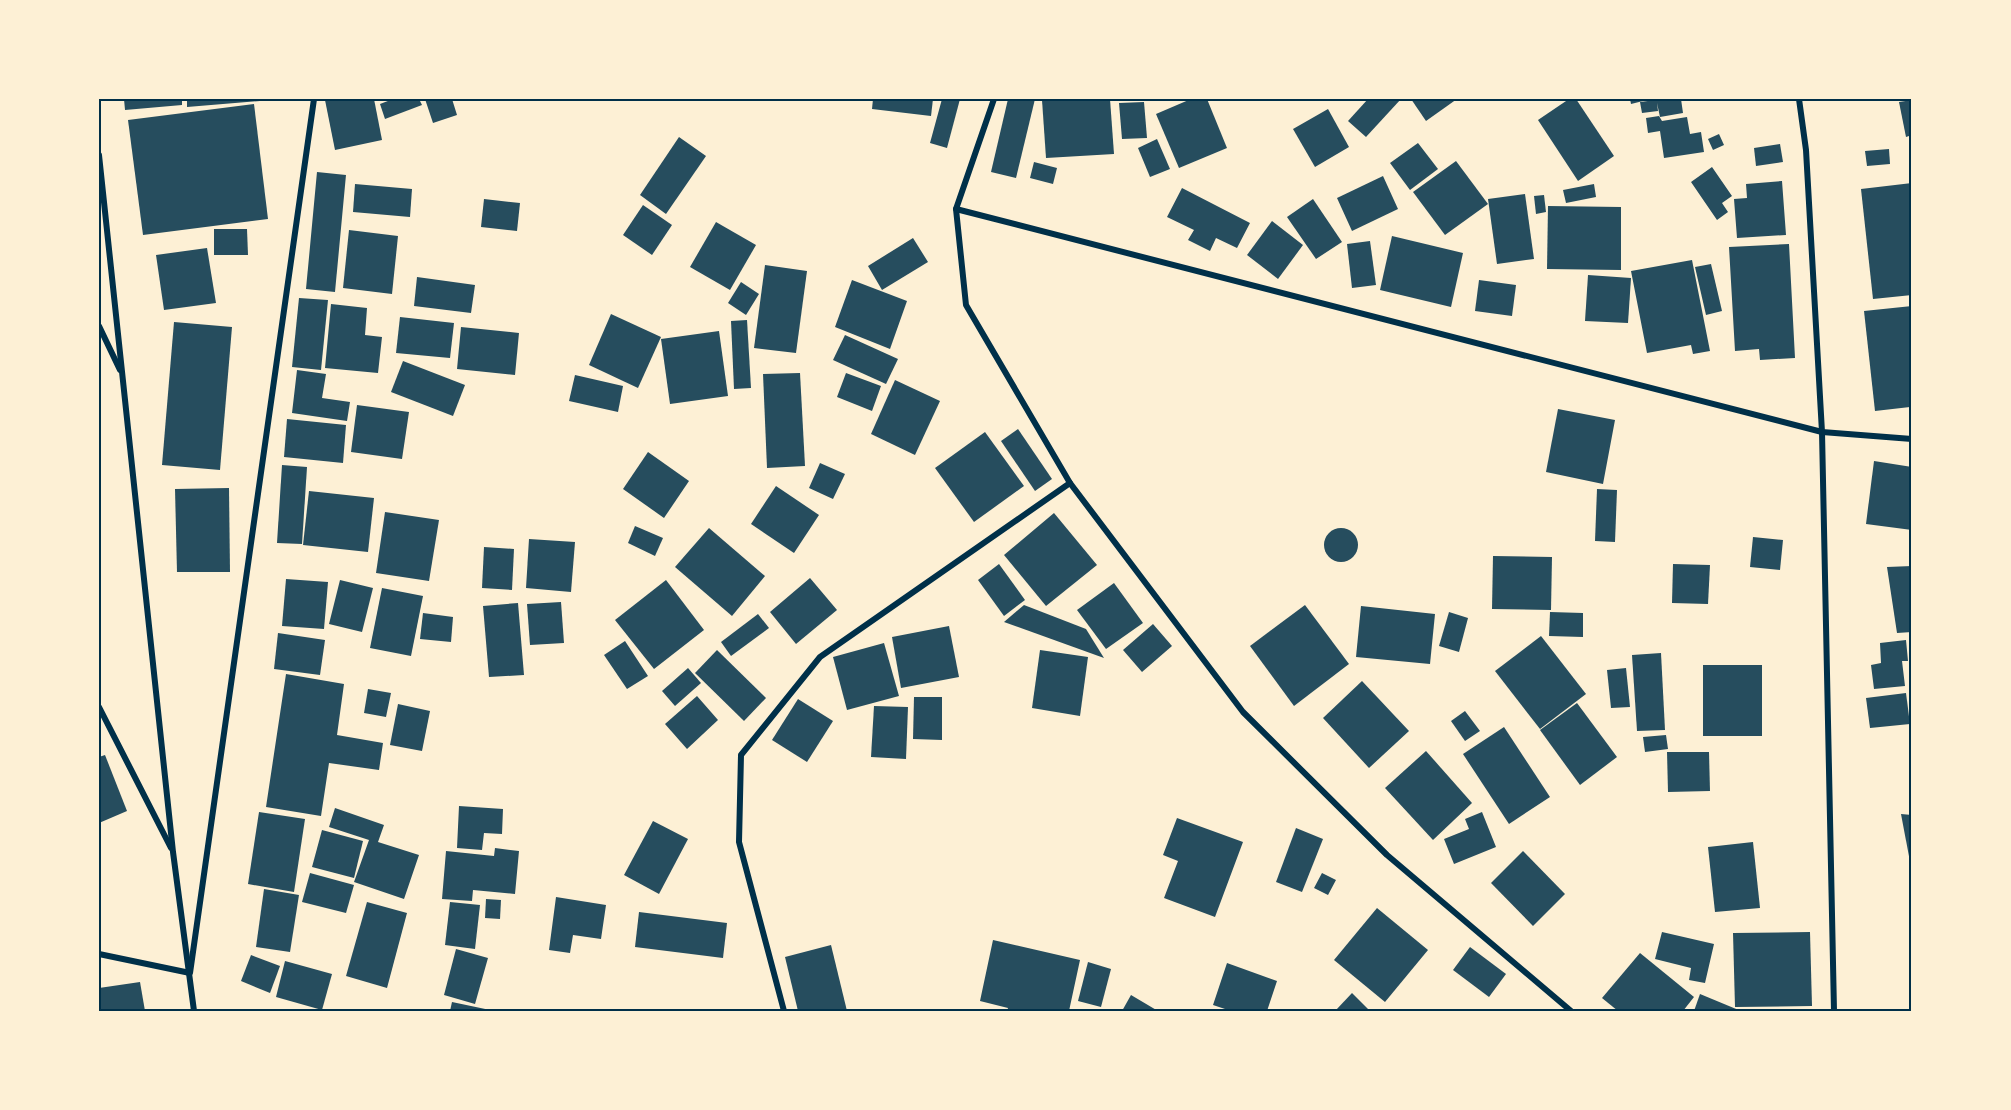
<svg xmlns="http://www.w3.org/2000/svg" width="2011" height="1110" font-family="'Exo 2',sans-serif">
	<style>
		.building { fill: #264d5e }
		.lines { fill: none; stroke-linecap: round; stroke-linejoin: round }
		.minor { stroke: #003049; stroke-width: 6 }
		.neatline { fill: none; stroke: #003049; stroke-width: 2 }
	</style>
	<rect width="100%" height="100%" fill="#fdf0d5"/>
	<g class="building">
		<polygon points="124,99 182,99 182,105 125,110"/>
		<polygon points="187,99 260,99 260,101 187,107"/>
		<polygon points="374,99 382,140 335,150 325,100"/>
		<polygon points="393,99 419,99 422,105 385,119 380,104"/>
		<polygon points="425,99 452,99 457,115 433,123"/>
		<polygon points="873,99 933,99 931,116 872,109"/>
		<polygon points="942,99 960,99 947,148 930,143"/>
		<polygon points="1008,99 1035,99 1016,178 991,172"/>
		<polygon points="1059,99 1110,99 1114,154 1046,158 1042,100"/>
		<polygon points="1191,99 1207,99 1227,148 1179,168 1156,114"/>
		<polygon points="1368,99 1401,99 1366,137 1348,121"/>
		<polygon points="1411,99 1457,99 1426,121"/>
		<polygon points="1569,99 1576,99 1614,156 1578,181 1538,120"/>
		<polygon points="1630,99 1647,99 1647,100 1631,104"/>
		<polygon points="1663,99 1681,99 1683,113 1660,117 1657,103 1658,111 1642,113 1640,102"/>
		<polygon points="1912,100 1912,135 1906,137 1899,102"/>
		<polygon points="1144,102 1147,138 1122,139 1119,103"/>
		<polygon points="254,104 268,219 143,235 128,120"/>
		<polygon points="1328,109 1349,147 1315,167 1293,129"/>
		<polygon points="1659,116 1662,121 1687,117 1690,134 1701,132 1704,152 1664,158 1660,131 1648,133 1646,118"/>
		<polygon points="1719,134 1724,145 1713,150 1708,139"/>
		<polygon points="679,137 706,156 666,214 640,195"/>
		<polygon points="1157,139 1170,169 1150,177 1138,148"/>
		<polygon points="1418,143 1438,169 1410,190 1390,163"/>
		<polygon points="1780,144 1783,162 1756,166 1754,148"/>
		<polygon points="1889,149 1890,164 1867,166 1865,151"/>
		<polygon points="1456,161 1488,204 1445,235 1413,192"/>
		<polygon points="1034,162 1057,168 1053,184 1030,178"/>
		<polygon points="1712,167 1732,196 1722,203 1728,212 1717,220 1691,182"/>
		<polygon points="317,172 346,175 335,292 306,289"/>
		<polygon points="1383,176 1398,209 1352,231 1337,198"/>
		<polygon points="1782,181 1786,235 1737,238 1734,199 1747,198 1746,184"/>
		<polygon points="1912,183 1912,295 1873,299 1861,189"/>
		<polygon points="355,184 412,189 410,217 353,212"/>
		<polygon points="1594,184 1596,197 1566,203 1563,190"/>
		<polygon points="1182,188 1250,223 1237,248 1216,238 1210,251 1188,240 1194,230 1167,217"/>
		<polygon points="1525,194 1534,259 1497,264 1488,199"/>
		<polygon points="1544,195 1546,212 1536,214 1534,196"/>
		<polygon points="484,199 520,203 517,231 481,227"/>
		<polygon points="1313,199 1342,242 1316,259 1287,217"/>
		<polygon points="643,205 672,225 652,255 623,235"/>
		<polygon points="1548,206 1621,207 1621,270 1547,269"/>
		<polygon points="1272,221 1303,245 1278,279 1247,255"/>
		<polygon points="716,222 756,245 730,290 690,267"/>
		<polygon points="214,229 247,229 248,255 214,255"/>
		<polygon points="349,230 398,236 392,294 343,288"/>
		<polygon points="1392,236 1463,253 1451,307 1380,290"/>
		<polygon points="913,238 928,262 882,290 868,266"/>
		<polygon points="1370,241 1376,285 1352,288 1347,244"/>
		<polygon points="1789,244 1795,358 1760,360 1759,349 1735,351 1729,247"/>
		<polygon points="207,248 216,303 164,310 156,255"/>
		<polygon points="1692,260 1710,351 1693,354 1691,345 1647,353 1631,271"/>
		<polygon points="1711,264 1722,311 1706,315 1695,267"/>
		<polygon points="765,265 807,271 796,353 754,348"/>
		<polygon points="1588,275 1631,278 1628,323 1585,321"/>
		<polygon points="417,277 475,285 471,313 414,306"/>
		<polygon points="852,280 907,301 890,349 835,327"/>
		<polygon points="1479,280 1516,285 1512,316 1475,311"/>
		<polygon points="741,282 759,294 746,315 728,303"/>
		<polygon points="299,298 328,300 321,370 292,367"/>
		<polygon points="331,304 367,308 365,335 382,337 378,373 325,368"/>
		<polygon points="1912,306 1912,404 1910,407 1875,411 1864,311"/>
		<polygon points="611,314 661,337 638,388 589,365"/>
		<polygon points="400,317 454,323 450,358 396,353"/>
		<polygon points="747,320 751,388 734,389 731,321"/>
		<polygon points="174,322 232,327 220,470 162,465"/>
		<polygon points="461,327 519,333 515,375 457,369"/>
		<polygon points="719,331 728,396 670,404 661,339"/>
		<polygon points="845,335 898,359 886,384 833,360"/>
		<polygon points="403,361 465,385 453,416 391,392"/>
		<polygon points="297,370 326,374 322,398 350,402 347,421 292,413"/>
		<polygon points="800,373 805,466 767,468 763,374"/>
		<polygon points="846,373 881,386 872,411 837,397"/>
		<polygon points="575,375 623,386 618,412 569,401"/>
		<polygon points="895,380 940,401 915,455 871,434"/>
		<polygon points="357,405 409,412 402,459 351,452"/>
		<polygon points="1558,409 1615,420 1603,484 1546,472"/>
		<polygon points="287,419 346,425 343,463 284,457"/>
		<polygon points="1018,429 1052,479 1035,491 1001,441"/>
		<polygon points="985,432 1024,486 974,522 935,468"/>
		<polygon points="648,452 689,481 664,518 623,489"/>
		<polygon points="1874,461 1912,467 1912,530 1866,524"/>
		<polygon points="820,463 845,474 833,499 809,488"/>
		<polygon points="282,465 307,467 302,544 277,543"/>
		<polygon points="776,486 819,515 794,553 751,524"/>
		<polygon points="229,488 230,572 177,572 175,489"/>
		<polygon points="1597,489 1617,490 1615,542 1595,541"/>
		<polygon points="309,491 374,498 368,552 303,545"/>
		<polygon points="385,512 439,520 429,581 376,573"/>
		<polygon points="1054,513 1097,565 1046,606 1004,555"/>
		<polygon points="635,526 663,538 655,556 628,543"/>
		<polygon points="709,528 765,576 732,616 675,567"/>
		<circle cx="1341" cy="545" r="17"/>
		<polygon points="1753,537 1783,540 1780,570 1750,567"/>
		<polygon points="529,539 575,542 571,592 526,588"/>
		<polygon points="484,547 514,549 512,590 482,588"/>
		<polygon points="1493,556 1552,557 1551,610 1492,609"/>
		<polygon points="999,564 1025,600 1004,616 978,580"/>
		<polygon points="1673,564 1710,565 1708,604 1672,603"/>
		<polygon points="1912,566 1912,632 1897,633 1887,567"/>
		<polygon points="810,578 837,610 796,644 770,612"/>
		<polygon points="286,579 328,582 324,629 282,626"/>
		<polygon points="340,580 373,588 362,632 329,624"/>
		<polygon points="666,580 704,630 654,669 615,620"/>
		<polygon points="1114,583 1143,623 1106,649 1077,610"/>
		<polygon points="382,588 423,596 411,656 370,648"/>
		<polygon points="561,602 564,643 530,645 527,604"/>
		<polygon points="518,603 524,675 489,677 483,606"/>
		<polygon points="1024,605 1086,629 1104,658 1004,622"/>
		<polygon points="1305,605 1349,664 1294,706 1250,646"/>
		<polygon points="1361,606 1435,614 1430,664 1356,657"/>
		<polygon points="1449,612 1468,618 1459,652 1439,646"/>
		<polygon points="1550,612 1583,613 1583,637 1549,636"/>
		<polygon points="423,613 453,617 451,642 420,639"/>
		<polygon points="758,614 769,628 731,656 721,642"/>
		<polygon points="1153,624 1172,646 1142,672 1123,650"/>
		<polygon points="949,626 959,677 901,688 892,637"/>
		<polygon points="278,633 325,640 320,675 274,669"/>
		<polygon points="1541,636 1586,694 1540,729 1495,671"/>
		<polygon points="1906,640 1908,661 1902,661 1905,686 1874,689 1871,665 1881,663 1880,643"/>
		<polygon points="625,641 648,676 627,689 604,655"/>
		<polygon points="884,643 899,696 847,710 833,657"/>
		<polygon points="717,650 766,698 744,721 695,673"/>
		<polygon points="1040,650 1088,657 1080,716 1032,708"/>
		<polygon points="1661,653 1665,730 1637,731 1632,655"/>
		<rect x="1703" y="665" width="59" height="71"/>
		<polygon points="688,668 701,683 675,706 662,691"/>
		<polygon points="1626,668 1630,707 1611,708 1607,670"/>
		<polygon points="286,674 344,684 337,735 383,743 379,770 329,763 321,816 266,807"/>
		<polygon points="1362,681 1409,731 1369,768 1323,718"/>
		<polygon points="368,689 391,693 386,717 364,713"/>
		<polygon points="1906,693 1910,724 1870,728 1866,698"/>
		<polygon points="697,696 718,720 687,749 665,724"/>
		<polygon points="914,697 942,697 942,740 913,739"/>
		<polygon points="798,699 833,721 807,762 772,740"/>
		<polygon points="1577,703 1617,757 1580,785 1540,730"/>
		<polygon points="398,704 430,711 422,751 390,745"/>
		<polygon points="874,706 908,707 906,759 871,757"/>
		<polygon points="1465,711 1480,731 1465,741 1451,721"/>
		<polygon points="1504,727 1550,797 1509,824 1463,754"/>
		<polygon points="1666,735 1668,749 1645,752 1643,737"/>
		<polygon points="1426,751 1472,803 1433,840 1385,788"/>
		<polygon points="1667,752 1709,752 1710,791 1668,792"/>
		<polygon points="105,755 127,811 99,823 99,757"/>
		<polygon points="459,806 503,809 502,834 484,833 482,850 457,848"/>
		<polygon points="335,808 384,825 378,842 419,855 404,899 354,882 369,840 329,827"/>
		<polygon points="259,812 305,819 294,892 248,884"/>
		<polygon points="1482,812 1496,847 1454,864 1444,839 1469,829 1465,819"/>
		<polygon points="1901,814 1912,815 1912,867 1911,867"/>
		<polygon points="1177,818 1243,842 1215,917 1164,898 1178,861 1163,855"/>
		<polygon points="653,821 688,839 659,894 624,875"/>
		<polygon points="1296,828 1323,839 1302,892 1276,882"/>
		<polygon points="322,830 363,841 354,878 312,867"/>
		<polygon points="1753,842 1760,908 1715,912 1708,847"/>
		<polygon points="495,848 519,851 515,894 473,890 472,901 442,899 446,851 494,856"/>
		<polygon points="1523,851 1565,894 1533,926 1491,883"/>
		<polygon points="310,873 354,885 346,913 302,902"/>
		<polygon points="1322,873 1336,880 1328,895 1314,888"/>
		<polygon points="264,889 299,895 290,952 256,947"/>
		<polygon points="556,897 606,905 601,939 573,935 570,953 549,950"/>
		<polygon points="486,899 501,900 500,919 485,918"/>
		<polygon points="367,902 407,913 387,988 346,976"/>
		<polygon points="450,902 480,905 475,949 445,945"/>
		<polygon points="1377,908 1428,950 1385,1002 1334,960"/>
		<polygon points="639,912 727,923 723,958 635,947"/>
		<polygon points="1662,932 1714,944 1705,983 1689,980 1691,968 1655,959"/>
		<polygon points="1810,932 1812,1006 1735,1007 1733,933"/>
		<polygon points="993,940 1080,960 1069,1011 1007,1011 1008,1008 980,1001"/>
		<polygon points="831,945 847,1011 798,1011 785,957"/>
		<polygon points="1470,947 1506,974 1489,997 1453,970"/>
		<polygon points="456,949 488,958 475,1004 444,995"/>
		<polygon points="1640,953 1694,997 1683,1011 1618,1011 1602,998"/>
		<polygon points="251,955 280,966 270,993 241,981"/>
		<polygon points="285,961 332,974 322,1010 276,997"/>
		<polygon points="1088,962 1111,969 1101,1007 1078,1001"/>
		<polygon points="1227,963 1277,981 1267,1011 1231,1011 1213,1005"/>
		<polygon points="140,982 145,1011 99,1011 99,988"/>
		<polygon points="1352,993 1368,1009 1366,1011 1337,1011 1336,1010"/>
		<polygon points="1700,994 1741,1011 1694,1011"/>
		<polygon points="1131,995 1158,1011 1122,1011"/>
		<polygon points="452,1002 490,1010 490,1011 450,1011"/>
	</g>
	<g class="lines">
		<g class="minor">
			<polyline points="994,99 956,209 966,305 1070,483 1243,712 1387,855 1571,1011"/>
			<polyline points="1799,99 1806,150 1822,432 1834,1011"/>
			<polyline points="99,155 173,852 194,1011"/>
			<polyline points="956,209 1822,432 1912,439"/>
			<polyline points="99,326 120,370"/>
			<polyline points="99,707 171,848"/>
			<polyline points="99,954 190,973 314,99"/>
			<polyline points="784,1011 739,842 741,755 820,657 1070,483"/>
		</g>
	</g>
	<rect width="2011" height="1110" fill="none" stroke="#fdf0d5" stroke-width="201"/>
	<rect x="100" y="100" width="1810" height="910" class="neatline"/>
</svg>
